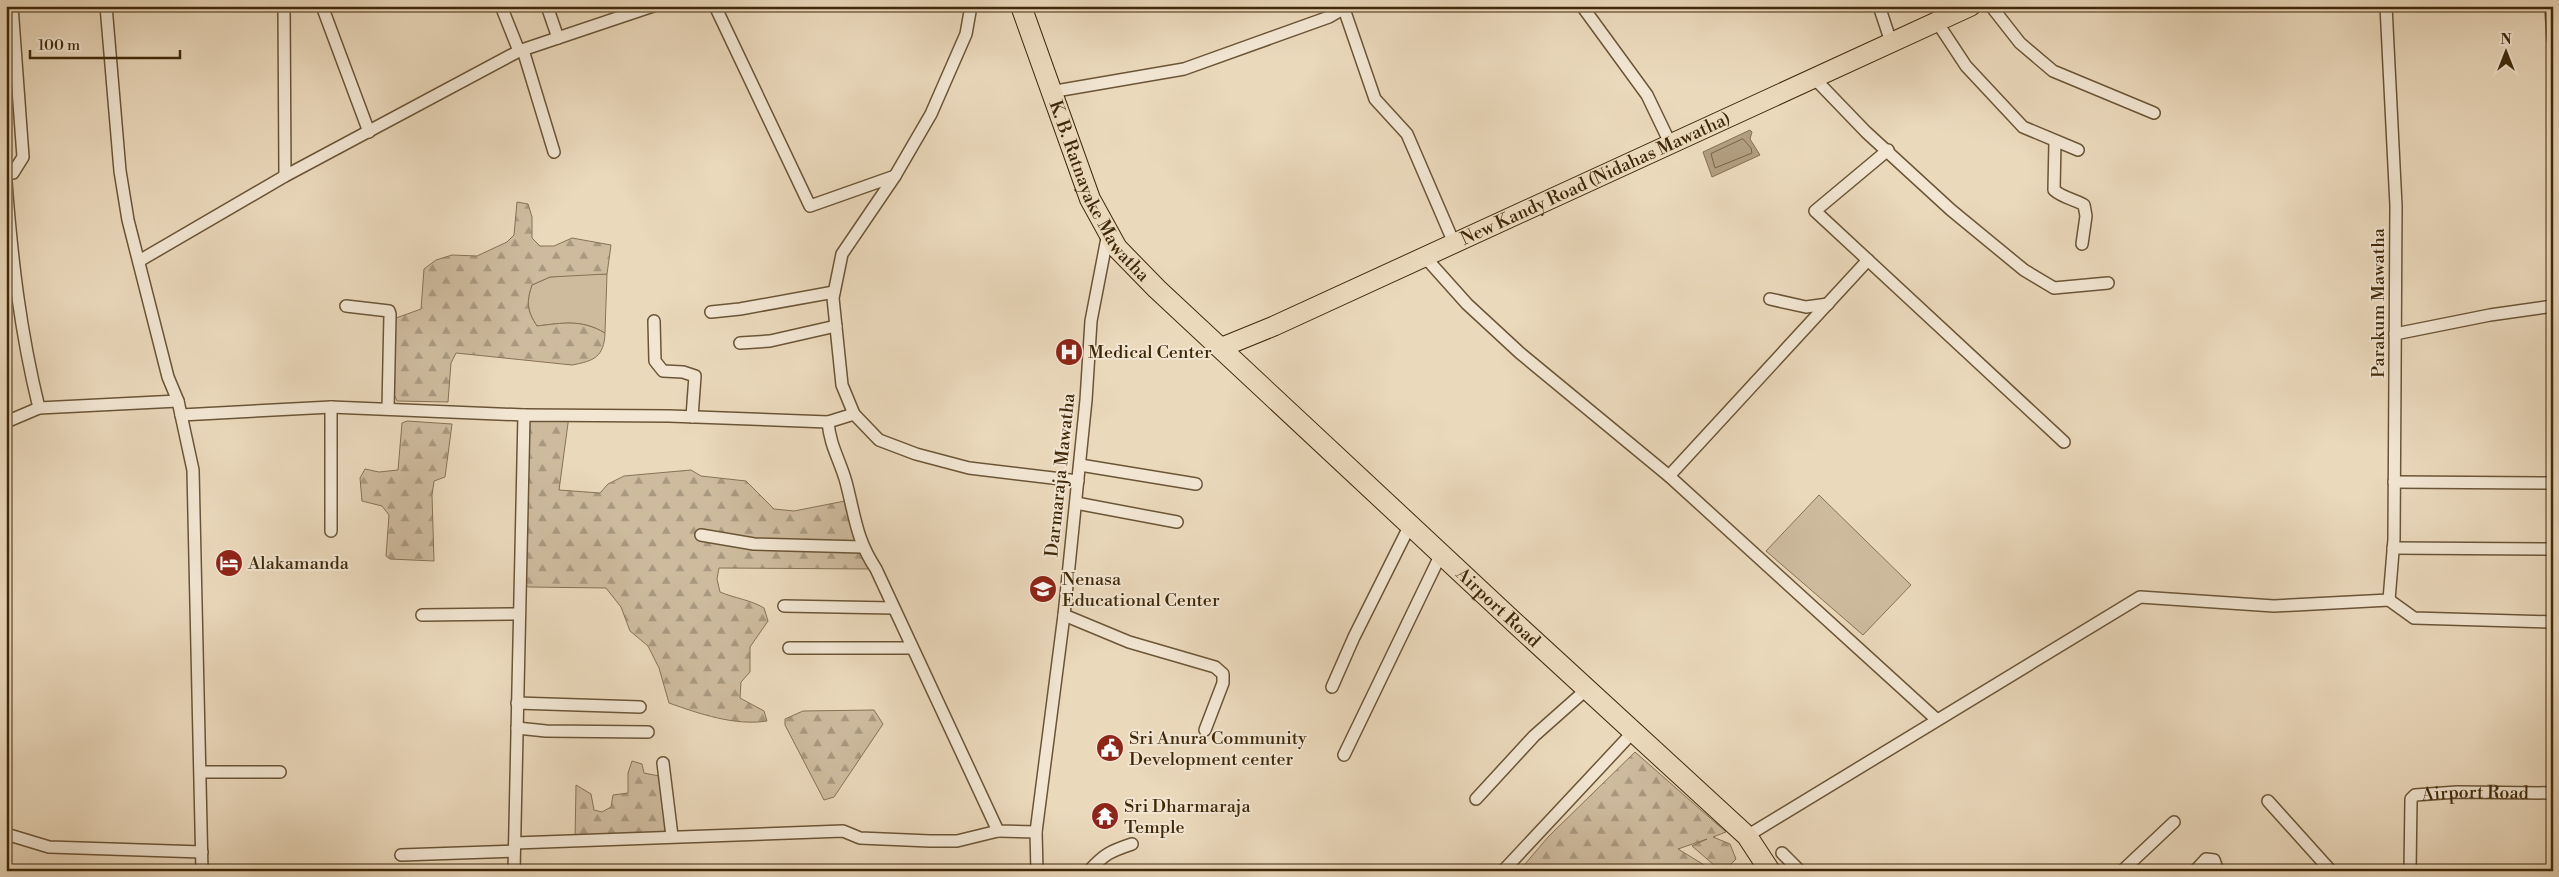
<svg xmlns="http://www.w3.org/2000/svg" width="2559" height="877" font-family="'Libre Bodoni',serif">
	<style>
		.green { fill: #cebb9e; stroke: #877254 }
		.forest { fill: url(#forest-firs); stroke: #877254 }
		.water { fill: #b19d7f; stroke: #846f50 }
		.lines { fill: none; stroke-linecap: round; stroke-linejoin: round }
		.shore { stroke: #786344; stroke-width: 1 }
		.minor-casing { stroke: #6b5536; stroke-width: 14 }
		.primary-casing { stroke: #402909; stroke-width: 21 }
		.trunk-casing { stroke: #402909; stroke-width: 22 }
		.minor { stroke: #f2e6d3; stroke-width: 11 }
		.primary { stroke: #ebd9bc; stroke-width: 19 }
		.trunk { stroke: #ebd9bc; stroke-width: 20 }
		.labels { text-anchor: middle; stroke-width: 4; stroke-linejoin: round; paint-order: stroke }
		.street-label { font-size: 18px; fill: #402909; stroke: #f2e6d3 }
		.poi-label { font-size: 18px; fill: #402909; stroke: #f2e6d3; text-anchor: start }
	</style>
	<defs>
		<pattern id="forest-firs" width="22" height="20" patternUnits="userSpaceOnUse" patternTransform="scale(1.25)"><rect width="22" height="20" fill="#cebb9e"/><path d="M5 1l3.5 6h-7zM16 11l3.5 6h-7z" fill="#a9987f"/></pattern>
	</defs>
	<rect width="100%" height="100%" fill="#ebd9bc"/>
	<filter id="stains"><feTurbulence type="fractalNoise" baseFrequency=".004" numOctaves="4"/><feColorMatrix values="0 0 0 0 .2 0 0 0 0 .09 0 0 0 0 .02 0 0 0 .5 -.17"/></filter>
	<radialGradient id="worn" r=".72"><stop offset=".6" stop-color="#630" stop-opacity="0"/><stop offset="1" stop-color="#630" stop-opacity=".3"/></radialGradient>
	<g class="green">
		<path d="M582,274h25l-2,59c-24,-14 -41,-10 -68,-7 -10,-15 -11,-24 -5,-41l18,-8z"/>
		<polygon points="1819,495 1911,585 1863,635 1766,551"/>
	</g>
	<g class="forest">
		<path d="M517,202l11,2 4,13v21l8,8h14l18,-8 39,7 -4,29 -57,3 -18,8c-6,17 -5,26 5,41 26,-3 44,-7 68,7 -1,24 -11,28 -33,32l-116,-12 -5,10 -3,39 -51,-1c-11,-21 -7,-61 -1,-83l25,-9 3,-40 12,-9 16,-5 25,1 30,-14 7,-7z"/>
		<path d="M521,415l48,1 -10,74 41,3 8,-9 16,-8 67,-6 10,6 45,5 28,28 20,2 56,-11 26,69 -157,-1 -2,11 3,13c14,6 31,8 44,16l4,13 -18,26v25l-9,10 -1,16 24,13 3,10c-32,5 -67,-7 -98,-18l-10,-35 -11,-22 -18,-15 -9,-24 -15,-19 -77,-1 -10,-4z"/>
		<polygon points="407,421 452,424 445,477 434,481 432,495 434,561 390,559 386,556 389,515 382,506 362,501 360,478 365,469 379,472 398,470 402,423"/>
		<polygon points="874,710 883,724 834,797 824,800 785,725 785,719 803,711"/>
		<polygon points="1635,752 1726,832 1713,837 1730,844 1736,859 1730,865 1732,871 1717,871 1714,865 1692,846 1707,839 1678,849 1714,871 1519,871 1549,836"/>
		<polygon points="632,761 642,764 644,773 659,776 667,836 575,841 576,785 591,794 594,810 602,812 611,807 613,795 628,793 628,773"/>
	</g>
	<polygon class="water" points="1750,130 1752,132 1750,139 1760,155 1712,177 1703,152"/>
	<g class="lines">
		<polygon class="shore" points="1743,139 1751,148 1752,153 1715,168 1711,154"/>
		<g class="minor-casing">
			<g id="minor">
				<polyline points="106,6 120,171 128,220 168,377 178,401 193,470 202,871"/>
				<polyline points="284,6 285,176"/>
				<polyline points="322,6 369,132"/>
				<polyline points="501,6 519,51"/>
				<polyline points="547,6 558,38"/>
				<polyline points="715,6 810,206 895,176"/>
				<polyline points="971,6 966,34 931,114 895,176 842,254 833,298 842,385 854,414 879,440 916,454 969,468 1078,481"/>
				<polyline points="1582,6 1647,95 1671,145"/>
				<polyline points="1879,6 1891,42"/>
				<polyline points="1991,6 2020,43 2053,71 2154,113"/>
				<polyline points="2386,6 2396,206 2394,539 2389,600"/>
				<polyline points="2551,6 2553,39"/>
				<polyline points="1344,9 1375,99 1407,134 1454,243"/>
				<polyline points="1937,22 1966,66 2023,127 2078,150"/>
				<polyline points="523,50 554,152"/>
				<polyline points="1814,78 1866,132 1951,210 2024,270 2054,288 2108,283"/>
				<polyline points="1050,92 1184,69 1329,17 1348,6"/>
				<path d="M2055,141l-1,49c9,8 20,9 30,15l2,11 -4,28"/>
				<polyline points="1888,150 1815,211 2064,442"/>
				<polyline points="6,173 13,173 23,157 12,6"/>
				<path d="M6,182c6,79 14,148 33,226l-33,14"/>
				<polyline points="1425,257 1467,304 1520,353 1669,476 1936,719"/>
				<polyline points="139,261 285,176 519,51 653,6"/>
				<polyline points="1770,299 1806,307 1828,304"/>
				<polyline points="346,306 389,311 390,314 388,409"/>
				<polyline points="711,312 740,309 834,292"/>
				<polyline points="654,321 655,361 663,371 683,372 695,376 692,417"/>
				<polyline points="2395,334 2490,315 2553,306"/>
				<polyline points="740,343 770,341 836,326"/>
				<polyline points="39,408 178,401"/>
				<polyline points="181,415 331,407 524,415"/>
				<path d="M828,422c2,24 12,38 18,60 9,34 10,57 30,87l122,262 38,1"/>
				<polyline points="1080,465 1196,484"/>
				<polyline points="1669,476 1868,260"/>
				<polyline points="2394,482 2553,483"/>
				<polyline points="1076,503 1177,522"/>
				<polyline points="331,531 331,407"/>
				<polyline points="701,535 754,544 862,547"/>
				<polyline points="2393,548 2553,549"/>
				<polyline points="784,606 893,608"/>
				<polyline points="422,615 519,614"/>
				<polyline points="1064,615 1129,642 1215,667 1223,674 1223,683 1205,730"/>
				<polyline points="789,648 911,648"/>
				<polyline points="1332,687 1354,637 1410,525"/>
				<polyline points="517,703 640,707"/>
				<polyline points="517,728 546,731 648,732"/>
				<polyline points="1344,755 1441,554"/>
				<polyline points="663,763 672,836"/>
				<polyline points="201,772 280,772"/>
				<polyline points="1476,799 1534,736 1587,689"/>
				<polyline points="2268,801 2331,871"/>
				<polyline points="6,834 49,847 202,852"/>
				<polyline points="1747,836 2140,597 2274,606 2389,600 2414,618 2553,622"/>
				<polyline points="515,843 843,831 860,838 930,841 957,841 998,831"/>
				<polyline points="1782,853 1800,871"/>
				<polyline points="401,855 514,851"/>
				<polyline points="514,871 524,415 669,416 828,422 854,414"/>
				<polyline points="1037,871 1036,832 1064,615 1086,400 1091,321 1108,233"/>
				<path d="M1089,871c15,-17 22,-20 43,-27"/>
				<polyline points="1503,871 1633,732"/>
				<polyline points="2122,871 2174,822"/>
				<polyline points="2195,871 2206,859 2214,860 2218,871"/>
				<path id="s1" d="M2410,871l1,-72 4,-4 42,-3 96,1"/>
			</g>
		</g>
		<g class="primary-casing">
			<g id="primary">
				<path id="s2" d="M1220,348l54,-22 697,-320"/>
			</g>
		</g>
		<g class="trunk-casing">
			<g id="trunk">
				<path id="s3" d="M1021,6l69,193 27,49 40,41 358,334 232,213 23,35"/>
			</g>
		</g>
		<use href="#minor" class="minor"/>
		<use href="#primary" class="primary"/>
		<use href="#trunk" class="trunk"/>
	</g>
	<defs>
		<g id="hospital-disc" transform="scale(1.4375)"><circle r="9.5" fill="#8f2418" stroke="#f2e6d3"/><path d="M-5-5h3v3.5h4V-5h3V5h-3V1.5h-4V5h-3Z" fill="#fff"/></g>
		<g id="hotel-disc" transform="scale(1.4375)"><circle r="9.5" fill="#8f2418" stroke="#f2e6d3"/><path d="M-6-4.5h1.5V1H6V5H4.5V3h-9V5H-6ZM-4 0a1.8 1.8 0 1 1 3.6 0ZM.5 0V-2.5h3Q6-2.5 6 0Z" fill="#fff"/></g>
		<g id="university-disc" transform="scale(1.4375)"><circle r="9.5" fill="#8f2418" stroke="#f2e6d3"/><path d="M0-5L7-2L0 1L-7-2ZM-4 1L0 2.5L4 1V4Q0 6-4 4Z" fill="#fff"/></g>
		<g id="civic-disc" transform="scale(1.4375)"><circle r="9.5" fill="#8f2418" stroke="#f2e6d3"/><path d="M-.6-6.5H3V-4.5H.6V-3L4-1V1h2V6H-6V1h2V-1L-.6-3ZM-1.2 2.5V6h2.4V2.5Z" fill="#fff"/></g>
		<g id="temple-disc" transform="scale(1.4375)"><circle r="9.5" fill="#8f2418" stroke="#f2e6d3"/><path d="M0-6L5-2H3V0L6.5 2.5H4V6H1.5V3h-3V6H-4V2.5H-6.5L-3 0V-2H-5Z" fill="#fff"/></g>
	</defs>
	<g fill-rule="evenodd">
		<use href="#hospital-disc" x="1069" y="352"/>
		<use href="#hotel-disc" x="229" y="563"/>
		<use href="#university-disc" x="1043" y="589"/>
		<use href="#civic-disc" x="1110" y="748"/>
		<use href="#temple-disc" x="1105" y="816"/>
	</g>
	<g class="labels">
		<g class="street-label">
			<text dy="6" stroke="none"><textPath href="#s2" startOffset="412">New Kandy Road (Nidahas Mawatha)</textPath></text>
			<text dy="6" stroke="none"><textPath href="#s3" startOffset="202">K. B. Ratnayake Mawatha</textPath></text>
			<text transform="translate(2378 303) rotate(-90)" y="6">Parakum Mawatha</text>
			<text transform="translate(1060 475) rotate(-84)" y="6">Darmaraja Mawatha</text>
			<text dy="6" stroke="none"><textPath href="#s3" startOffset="785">Airport Road</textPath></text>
			<text dy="6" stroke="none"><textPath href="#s1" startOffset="138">Airport Road</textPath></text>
		</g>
		<g class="poi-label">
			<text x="1088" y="358">Medical Center</text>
			<text x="248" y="569">Alakamanda</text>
			<text x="1062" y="585">Nenasa<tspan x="1062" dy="21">Educational Center</tspan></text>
			<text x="1129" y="744">Sri Anura Community<tspan x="1129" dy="21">Development center</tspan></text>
			<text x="1124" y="812">Sri Dharmaraja<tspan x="1124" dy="21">Temple</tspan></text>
		</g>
	</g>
	<rect width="2559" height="877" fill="none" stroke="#ebd9bc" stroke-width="25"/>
	<rect x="8" y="8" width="2544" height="862" fill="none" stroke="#402909" stroke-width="2.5"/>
	<rect x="12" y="12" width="2534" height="852" fill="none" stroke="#402909"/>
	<g transform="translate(2506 52)" stroke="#f2e6d3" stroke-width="4" paint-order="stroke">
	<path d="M0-4L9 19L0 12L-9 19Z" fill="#402909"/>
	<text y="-8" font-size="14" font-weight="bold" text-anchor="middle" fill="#402909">N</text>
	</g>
	<path d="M30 50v8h150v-8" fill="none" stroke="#402909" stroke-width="2.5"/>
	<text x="38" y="50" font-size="15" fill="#402909" stroke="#f2e6d3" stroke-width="4" paint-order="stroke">100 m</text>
	<rect width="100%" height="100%" filter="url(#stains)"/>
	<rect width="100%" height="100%" fill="url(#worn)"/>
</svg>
